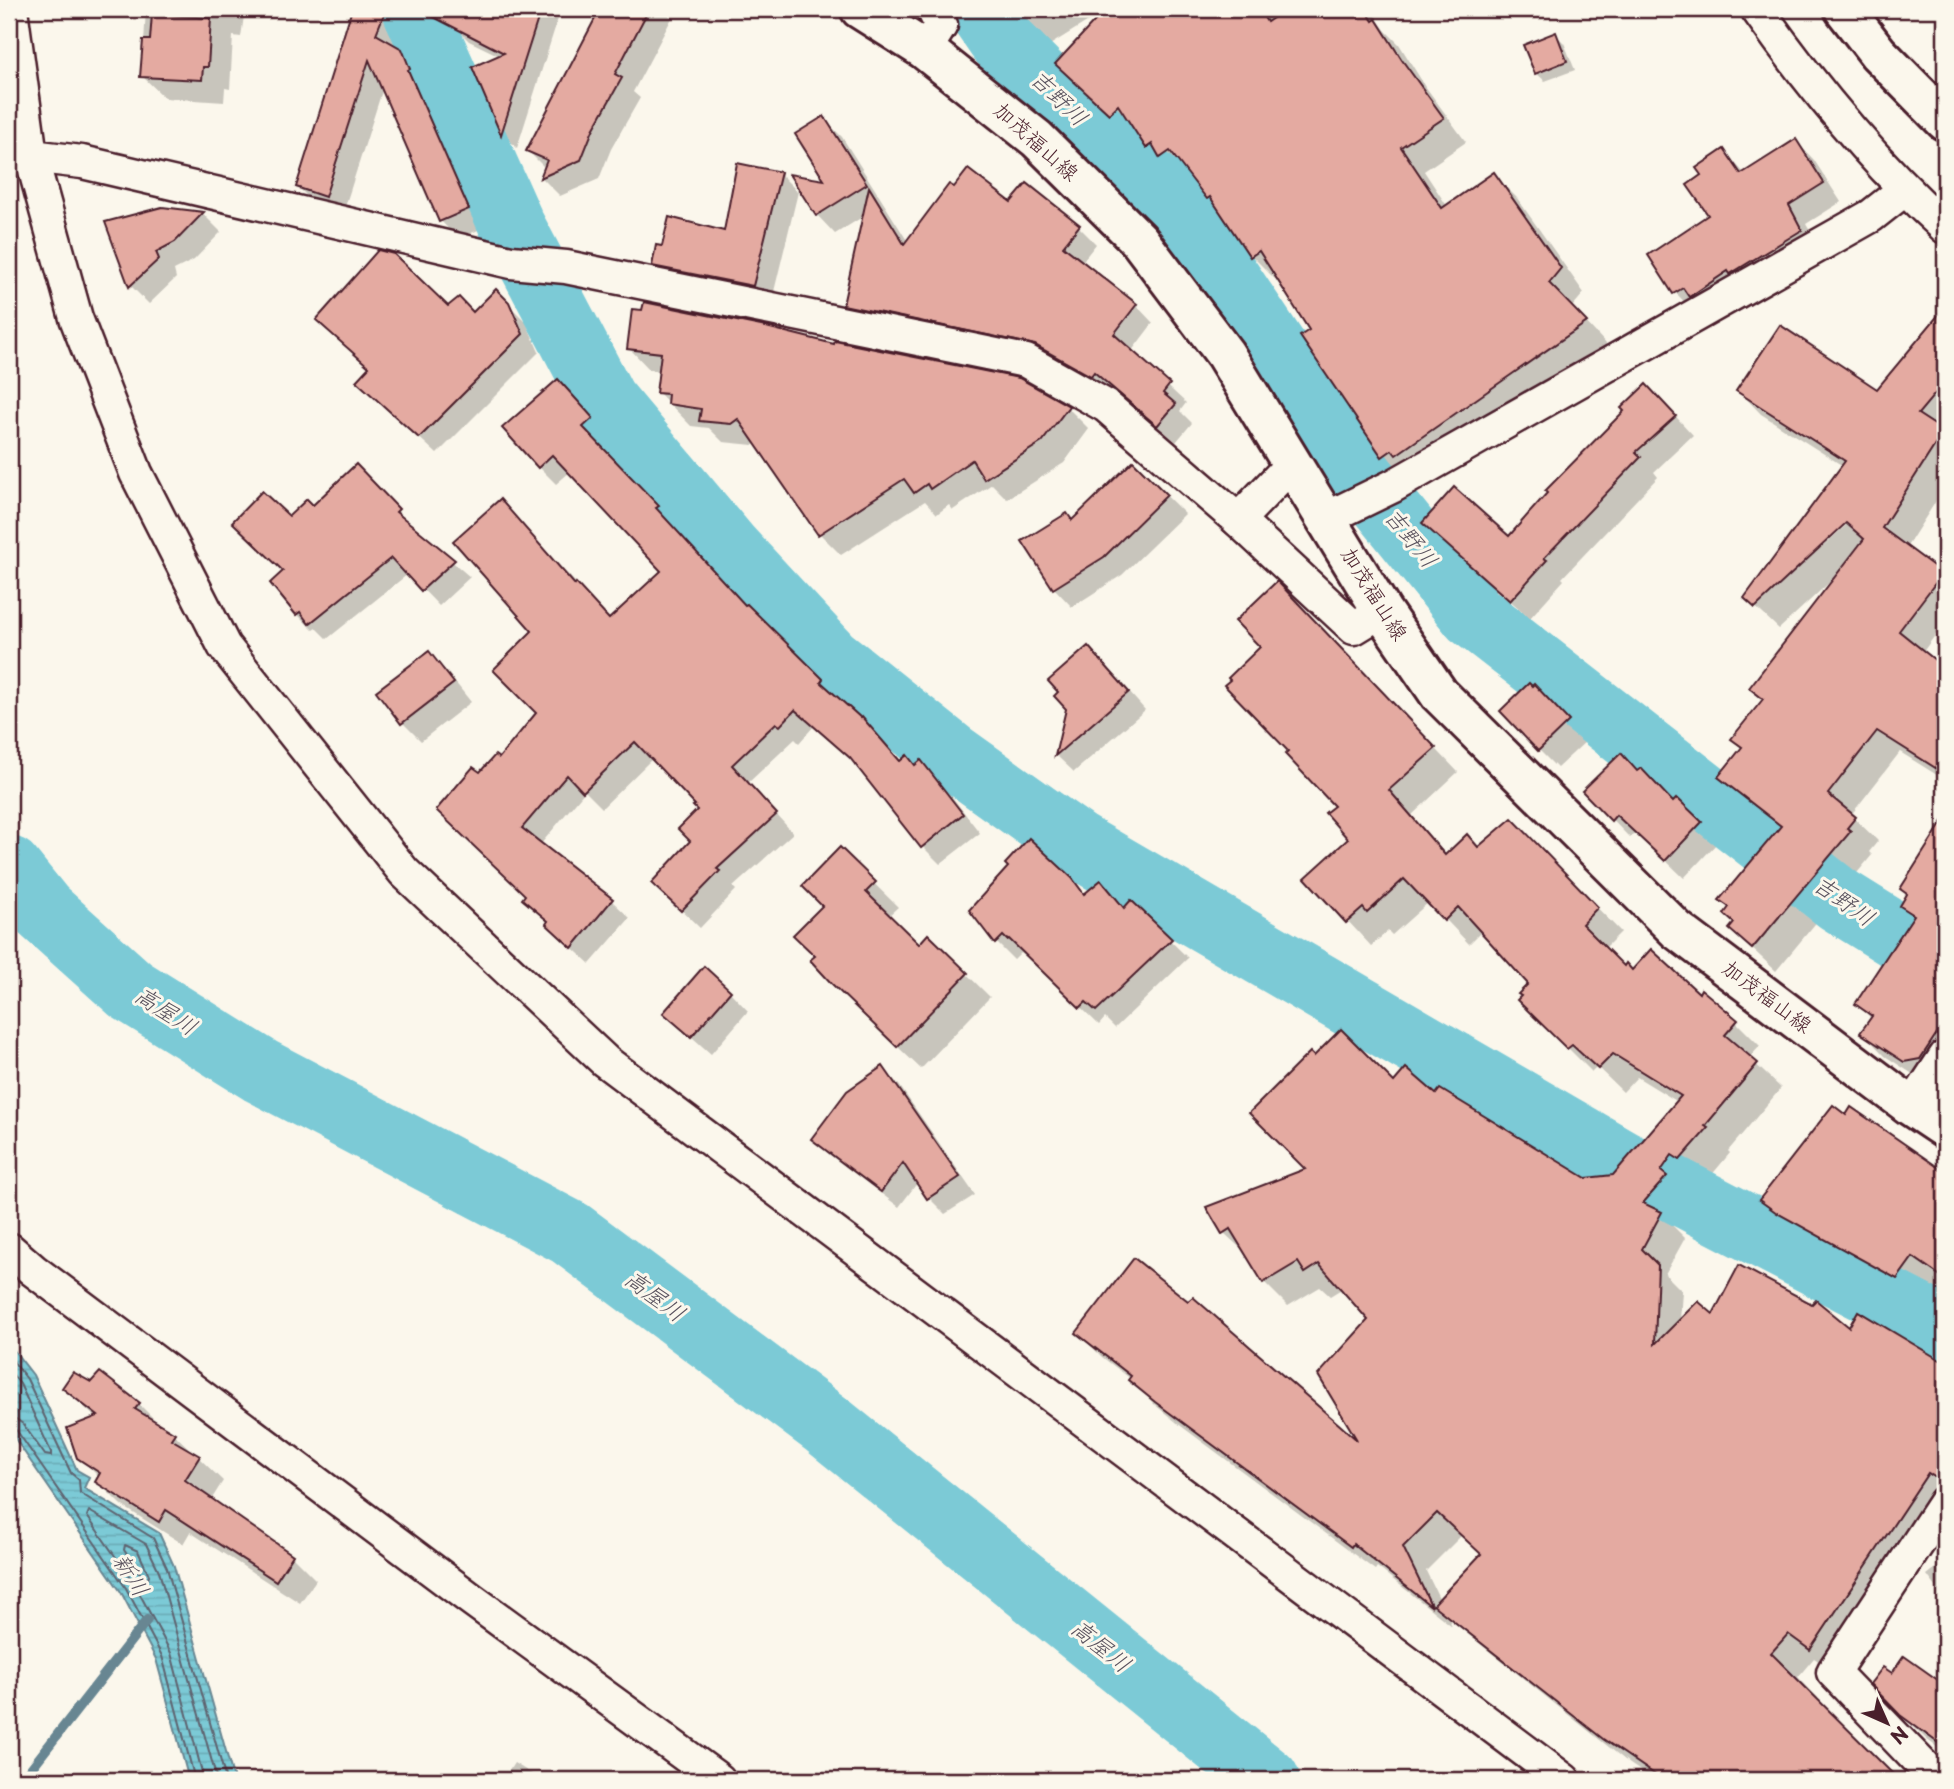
<svg xmlns="http://www.w3.org/2000/svg" width="1954" height="1789" font-family="'Playpen Sans','Klee One',sans-serif">
	<style>
		.water { fill: url(#water-rules); stroke: #678692; stroke-width: 2 }
		.shadow { fill: #0003; fill-rule: evenodd }
		.lines { fill: none; stroke-linecap: round; stroke-linejoin: round }
		.shore { stroke: #5e636f; stroke-width: 2 }
		.stream { stroke: #678692; stroke-width: 10 }
		.river { stroke: #7bcad6; stroke-width: 66 }
		.building { fill: #e4aaa1; stroke: #4a1f2b; stroke-width: 2 }
		.minor-casing { stroke: #4a1f2b; stroke-width: 37 }
		.secondary-casing { stroke: #4a1f2b; stroke-width: 44 }
		.minor { stroke: #fbf7ec; stroke-width: 32 }
		.secondary { stroke: #fbf7ec; stroke-width: 38 }
		.labels { text-anchor: middle; stroke-width: 6; stroke-linejoin: round; paint-order: stroke }
		.street-label { font-size: 21px; fill: #4a1f2b; stroke: #fbf7ec }
		.water-label { font-size: 23px; font-style: italic; fill: #59525e; stroke: #fbf7ec }
	</style>
	<defs>
		<pattern id="water-rules" width="6" height="5" patternUnits="userSpaceOnUse" patternTransform="scale(1.75)"><rect width="6" height="5" fill="#7bcad6"/><path d="M0 2.5h6" fill="none" stroke="#6cadb8"/></pattern>
	</defs>
	<rect width="100%" height="100%" fill="#fbf7ec"/>
	<filter id="ink" filterUnits="userSpaceOnUse"><feTurbulence type="fractalNoise" baseFrequency=".0143" numOctaves="2"/><feDisplacementMap in="SourceGraphic" scale="14" xChannelSelector="R" yChannelSelector="G"/><feConvolveMatrix kernelMatrix="1 2 1 2 8 2 1 2 1" color-interpolation-filters="sRGB"/></filter>
	<g filter="url(#ink)">
		<polygon class="water" points="9,1344 33,1375 77,1470 89,1477 84,1488 159,1533 174,1566 234,1780 189,1780 156,1659 121,1592 9,1430"/>
		<g class="shadow">
			<polygon points="146,9 245,9 241,37 233,36 230,89 225,88 224,102 165,98 142,76"/>
			<polygon points="332,9 387,9 400,23 403,27 395,47 419,69 427,86 424,88 485,227 458,239 441,221 383,88 343,213 316,205 298,187 352,15"/>
			<polygon points="462,9 561,9 517,148 503,134 474,68 500,56 469,41 453,25"/>
			<polygon points="602,9 662,9 672,18 633,92 640,98 611,149 599,179 560,196 542,178 545,168 528,151"/>
			<polygon points="1011,9 1260,9 1272,21 1290,9 1370,9 1385,30 1399,44 1425,86 1466,142 1424,171 1447,206 1493,174 1517,198 1584,293 1572,307 1609,347 1406,479 1383,456 1312,331 1278,278 1275,279 1252,256 1223,213 1191,176 1185,180 1174,169 1171,171 1148,147 1138,132 1134,136 1081,87 1106,10 1045,48 1021,25"/>
			<polygon points="1555,34 1564,43 1575,70 1545,81 1536,73"/>
			<polygon points="823,118 842,137 908,242 1012,205 1079,227 1096,244 1081,263 1136,305 1153,323 1131,352 1186,403 1180,411 1192,423 1176,442 1112,389 1109,393 862,322 845,304 864,216 835,234 817,215 828,183"/>
			<polygon points="1796,141 1814,160 1841,202 1806,224 1820,249 1693,311 1675,292 1711,215 1703,175 1724,151 1745,174"/>
			<polygon points="780,174 798,192 771,304 672,284 653,265 664,249 726,233"/>
			<polygon points="162,209 203,214 221,232 194,260 174,270 176,278 149,304 131,286 107,223"/>
			<polygon points="496,292 526,322 539,352 437,454 376,398 371,368 448,309 473,314"/>
			<path d="M1945,310v177l-39,61 39,30v44l-23,31 23,20v107l-45,-28 -49,63 27,26 -9,11 3,3 -96,116 -45,-42 50,-100 -38,-30 -22,-22 22,-29 -9,-9 30,-39 -13,-13 84,-107 -1,-2 -55,51 -33,-31 97,-132 -82,-52 -22,-23 138,1zM1852,516l2,2 -33,30 4,-8z"/>
			<polygon points="629,348 1068,408 1089,429 1064,463 1007,499 992,484 953,510 949,505 937,514 925,501 841,555 819,533 757,443 753,445 723,442 709,428 691,426 658,392 660,371 650,370"/>
			<polygon points="575,399 609,436 599,445 675,525 673,527 746,607 840,698 838,700 862,719 901,762 907,757 916,766 921,762 938,779 980,833 940,864 923,847 858,765 814,726 799,743 795,739 748,783 793,833 733,887 736,890 700,928 671,900 693,841 699,810 697,805 653,758 602,808 585,791 540,845 612,901 630,918 590,964 566,942 527,896 481,775 499,760 539,713 535,630 500,501 610,620 663,571 570,472 556,484 539,467"/>
			<polygon points="1665,405 1693,435 1654,472 1658,477 1562,578 1564,580 1530,618 1442,541 1509,539 1550,493"/>
			<polygon points="1133,463 1185,514 1122,575 1072,607 1054,588 1073,521"/>
			<polygon points="372,482 413,528 470,577 439,606 408,574 327,639 316,628 313,630 297,614 272,583 286,572 289,519"/>
			<path d="M1301,607l157,165 -46,43 35,41 31,-7 57,-5 86,88 -17,17 20,19 75,27 37,27 24,24 -11,12 32,30 -53,63 2,2 -25,30 -8,-5 -12,18 4,5 -19,22 15,15 -20,36 17,17 -2,30 33,-4 136,13 10,-17 86,52v144l-110,163 -21,-14 -16,19 20,21 -3,3 29,24 54,55h-244l-24,-16 -181,-145 3,7 -75,-59 -2,3 -194,-144 -27,-22 -23,-25 -29,-22 -24,-24 284,114 8,-127 -27,-32 -13,8 -10,-9 -32,19 -24,-24 -15,-26 -25,-23 -15,-25 99,-38 6,-111 123,38 148,82 29,-2 64,-75 -41,-25 -14,15 -26,-25 -5,5 -72,-72 10,-16 -48,-53 -13,13 -40,-42 -37,33 -4,-4 -17,15 -63,-68 42,-39 -14,-33 -45,-55zM1462,1535l21,19 -43,46 -14,-29z"/>
			<polygon points="429,653 447,672 471,702 421,741 403,723"/>
			<polygon points="1105,665 1145,710 1074,772 1057,756 1068,708"/>
			<polygon points="1534,687 1586,741 1557,768 1539,750"/>
			<polygon points="1638,773 1674,804 1701,823 1719,841 1684,878 1636,832 1630,838 1584,791"/>
			<polygon points="1945,822 1945,1077 1928,1084 1885,1056 1863,1033 1872,1019 1857,1004 1914,918 1902,906 1909,895 1903,889"/>
			<polygon points="840,850 898,907 888,916 919,947 928,936 990,997 921,1069 857,1008 817,956 825,906"/>
			<polygon points="1071,879 1086,895 1101,882 1126,908 1131,902 1188,958 1115,1028 1105,1018 1099,1025 1027,955 1026,957 1021,953 1014,960 997,943 971,910"/>
			<polygon points="730,992 748,1011 711,1054 665,1013"/>
			<polygon points="883,1068 899,1085 975,1195 945,1214 929,1198 918,1182 899,1207 830,1155 813,1139"/>
			<polygon points="1851,1109 1945,1173 1945,1287 1943,1286 1927,1308 1809,1243 1791,1230 1762,1200 1846,1117"/>
			<polygon points="64,1388 139,1404 161,1426 174,1434 223,1481 211,1500 292,1556 316,1580 300,1603 190,1532 183,1544 121,1505 98,1482 100,1478 79,1457 97,1419"/>
			<polygon points="1945,1561 1945,1599 1927,1575"/>
			<polygon points="1905,1659 1945,1688 1945,1753 1926,1739 1901,1714 1892,1676"/>
			<polygon points="514,1763 542,1780 503,1780"/>
		</g>
		<g class="lines">
			<g class="shore">
				<polyline points="9,1356 27,1379 71,1473 79,1480 80,1493 153,1538 167,1568 226,1780"/>
				<polyline points="9,1370 20,1384 51,1452 51,1456 45,1455 23,1424 16,1419 9,1419"/>
				<polyline points="9,1427 17,1431 126,1588 162,1656 195,1780"/>
				<polygon points="125,1545 138,1551 149,1575 148,1579 143,1578 124,1550"/>
				<polyline points="204,1780 171,1653 134,1583 87,1516 89,1511 146,1544 159,1571 217,1780"/>
			</g>
			<polyline class="stream" points="22,1780 147,1620"/>
			<g class="river">
				<polyline points="415,9 512,226 604,401 728,549 829,658 951,755 1077,845 1620,1161 1945,1330"/>
				<polyline points="979,9 999,38 1075,115 1181,209 1350,462 1473,615 1839,900 1945,966"/>
				<polyline points="9,869 42,910 131,990 261,1071 570,1233 826,1424 1267,1780"/>
			</g>
		</g>
		<g class="building">
			<polygon points="352,9 386,9 376,34 402,49 410,69 408,70 469,209 439,222 369,60 325,197 296,187"/>
			<polygon points="418,9 541,9 501,135 472,67 504,53"/>
			<polygon points="600,9 649,9 615,74 622,78 593,130 581,160 540,178 547,160 526,151"/>
			<polygon points="1106,9 1259,9 1267,22 1286,9 1365,9 1373,21 1376,19 1402,60 1444,118 1401,147 1442,208 1494,172 1561,268 1549,283 1587,322 1396,455 1392,450 1382,457 1300,336 1309,330 1259,251 1250,257 1210,197 1207,199 1170,151 1160,158 1152,144 1146,148 1118,105 1109,114 1055,64"/>
			<polygon points="152,14 211,18 208,67 203,67 202,80 140,77 143,40 150,40"/>
			<polygon points="1556,32 1567,61 1535,74 1523,45"/>
			<polygon points="824,116 867,184 816,216 789,174 824,180 795,134"/>
			<polygon points="1796,139 1824,183 1789,205 1802,230 1730,274 1728,271 1689,297 1683,288 1673,294 1648,255 1708,215 1687,185 1701,175 1696,168 1724,149 1741,174"/>
			<polygon points="737,163 781,172 753,286 652,266 656,245 662,246 669,217 724,231"/>
			<polygon points="968,169 1011,202 1027,183 1080,225 1063,246 1137,304 1114,334 1170,384 1163,393 1176,404 1157,426 1094,372 1091,376 1035,345 843,305 869,187 904,244 949,184 954,187"/>
			<polygon points="162,207 204,212 175,242 156,252 159,259 129,287 105,222"/>
			<polygon points="378,250 394,254 448,306 459,297 473,312 496,289 509,302 523,334 419,438 356,381 369,367 316,320"/>
			<polygon points="644,302 766,327 834,344 835,341 1019,378 1069,406 1042,442 984,479 972,460 930,489 927,484 914,493 904,479 818,535 738,419 731,424 699,421 701,409 667,404 668,394 656,393 661,353 627,349 632,309 642,310"/>
			<polygon points="1945,307 1945,382 1918,414 1944,431 1882,528 1943,573 1899,631 1945,668 1945,774 1877,731 1828,794 1856,817 1847,828 1851,831 1752,949 1729,929 1734,923 1724,914 1729,907 1719,900 1781,826 1718,777 1742,747 1731,739 1763,699 1749,688 1864,539 1846,523 1755,608 1744,598 1845,461 1736,391 1780,325 1877,389"/>
			<polygon points="558,379 593,418 583,427 659,506 656,508 745,605 747,604 823,679 821,682 861,718 862,717 900,761 907,755 915,765 921,760 963,814 921,848 850,758 795,710 780,726 776,723 732,765 777,814 717,869 720,871 681,911 651,883 690,841 678,829 697,810 693,806 695,805 635,742 583,792 567,775 522,828 613,899 572,948 546,924 548,921 522,899 525,895 436,810 473,767 480,772 495,755 499,758 536,713 493,670 532,631 453,541 500,499 575,585 576,583 609,619 661,571 552,455 538,468 502,428"/>
			<polygon points="1646,384 1676,416 1636,452 1641,457 1544,558 1547,560 1510,601 1422,523 1454,487 1509,536 1547,493 1545,491 1624,411 1621,408"/>
			<polygon points="1133,461 1167,495 1104,557 1053,589 1022,541 1067,513 1072,520"/>
			<polygon points="356,464 399,509 396,512 455,560 421,591 391,558 309,624 300,612 296,615 270,583 283,571 232,522 262,491 289,516 307,499 313,505"/>
			<polygon points="1277,581 1436,748 1389,790 1445,855 1467,834 1478,847 1512,818 1598,907 1582,924 1624,966 1626,963 1632,970 1651,949 1699,993 1701,989 1738,1020 1725,1035 1758,1063 1705,1126 1708,1128 1680,1160 1672,1155 1661,1171 1667,1176 1643,1203 1662,1212 1642,1249 1658,1265 1655,1344 1698,1301 1713,1314 1739,1265 1812,1304 1816,1300 1849,1327 1858,1311 1945,1363 1945,1484 1928,1473 1810,1650 1788,1634 1771,1653 1899,1780 1663,1780 1603,1739 1433,1605 1481,1554 1437,1513 1403,1547 1432,1607 1353,1544 1351,1547 1155,1402 1128,1380 1131,1376 1076,1333 1134,1258 1188,1301 1193,1297 1357,1440 1318,1375 1368,1320 1319,1264 1305,1273 1298,1262 1263,1283 1230,1229 1222,1234 1206,1207 1305,1169 1249,1113 1310,1052 1314,1056 1341,1029 1394,1082 1406,1068 1436,1094 1440,1089 1586,1178 1613,1175 1681,1096 1613,1054 1598,1069 1572,1045 1567,1049 1517,1000 1521,996 1518,994 1528,984 1458,907 1444,921 1404,879 1367,913 1363,908 1346,923 1305,878 1348,839 1325,813 1334,806 1285,754 1288,751 1224,685 1230,680 1228,678 1260,647 1235,621"/>
			<polygon points="1088,646 1129,692 1055,756 1066,709 1054,696 1058,692 1048,681"/>
			<polygon points="429,651 454,683 401,724 376,691"/>
			<polygon points="1529,683 1532,686 1534,684 1569,721 1538,751 1500,711"/>
			<polygon points="1621,753 1637,771 1641,768 1673,802 1677,798 1702,822 1665,861 1616,815 1611,821 1582,791"/>
			<polygon points="1945,818 1945,1021 1920,1059 1904,1062 1860,1033 1872,1016 1855,1004 1914,915 1900,906 1907,894 1900,889"/>
			<polygon points="1029,838 1072,878 1084,894 1101,880 1124,908 1131,900 1172,939 1096,1011 1086,1002 1080,1008 1009,939 1007,940 1003,936 995,944 969,910 1008,867 1005,864"/>
			<polygon points="840,847 876,882 866,892 919,944 928,934 968,973 897,1047 832,984 810,960 815,956 793,935 822,906 802,886"/>
			<polygon points="704,966 731,991 691,1037 663,1013"/>
			<polygon points="883,1066 960,1177 927,1199 903,1163 881,1192 811,1139 847,1091"/>
			<polygon points="1833,1105 1846,1115 1851,1107 1945,1172 1945,1279 1913,1257 1897,1279 1777,1213 1759,1200"/>
			<polygon points="73,1372 91,1382 100,1372 140,1403 135,1409 175,1433 171,1439 200,1456 185,1480 293,1555 276,1581 166,1510 159,1522 95,1482 100,1473 77,1458 67,1428 98,1416 62,1388"/>
			<polygon points="1904,1656 1945,1685 1945,1748 1900,1715 1870,1684 1883,1667 1892,1673"/>
		</g>
		<g class="lines">
			<g class="minor-casing">
				<g id="minor">
					<polyline points="11,9 31,156 76,318 136,473 224,646 404,872 605,1061 1564,1780"/>
					<path d="M1757,9c55,78 117,154 188,218"/>
					<polyline points="925,50 941,25 933,9"/>
					<polyline points="31,156 82,162 511,262 566,267 1026,361 1106,406 1238,520 1354,628 1382,611"/>
					<polyline points="1327,518 1393,486 1871,216 1904,190"/>
					<polyline points="1238,520 1293,463"/>
					<polyline points="1912,1107 1945,1057"/>
					<polyline points="9,1249 33,1270 471,1599 719,1780"/>
					<polyline points="1937,1780 1833,1672 1945,1502"/>
				</g>
			</g>
			<g class="secondary-casing">
				<g id="secondary">
					<polyline points="860,9 925,50 1037,139 1139,240 1225,354 1382,611 1439,694 1677,930 1912,1107 1945,1129"/>
					<polyline points="1844,9 1878,53 1945,121"/>
				</g>
			</g>
			<use href="#minor" class="minor"/>
			<use href="#secondary" class="secondary"/>
		</g>
	</g>
	<g class="labels">
		<g class="street-label">
			<text transform="translate(1036 142) rotate(42)" y="7">加茂福山線</text>
			<text transform="translate(1374 594) rotate(58)" y="7">加茂福山線</text>
			<text transform="translate(1767 997) rotate(37)" y="7">加茂福山線</text>
		</g>
		<g class="water-label">
			<text transform="translate(1059 98) rotate(44)" y="8">吉野川</text>
			<text transform="translate(1411 538) rotate(51)" y="8">吉野川</text>
			<text transform="translate(1844 901) rotate(35)" y="8">吉野川</text>
			<text transform="translate(166 1011) rotate(33)" y="8">高屋川</text>
			<text transform="translate(655 1296) rotate(37)" y="8">高屋川</text>
			<text transform="translate(131 1575) rotate(58)" y="8">新川</text>
			<text transform="translate(1101 1646) rotate(39)" y="8">高屋川</text>
		</g>
	</g>
	<rect width="1954" height="1789" fill="none" stroke="#fbf7ec" stroke-width="35"/>
	<rect x="18" y="18" width="1919" height="1754" fill="none" stroke="#4a1f2b" stroke-width="2.5" filter="url(#ink)"/>
	<g transform="translate(1887 1723) rotate(135)" stroke="#fbf7ec" stroke-width="5" paint-order="stroke">
	<path d="M0-5L12 26L0 18L-12 26Z" fill="#4a1f2b"/>
	<text y="-10" font-size="19" font-weight="bold" text-anchor="middle" fill="#4a1f2b">N</text>
	</g>
</svg>
